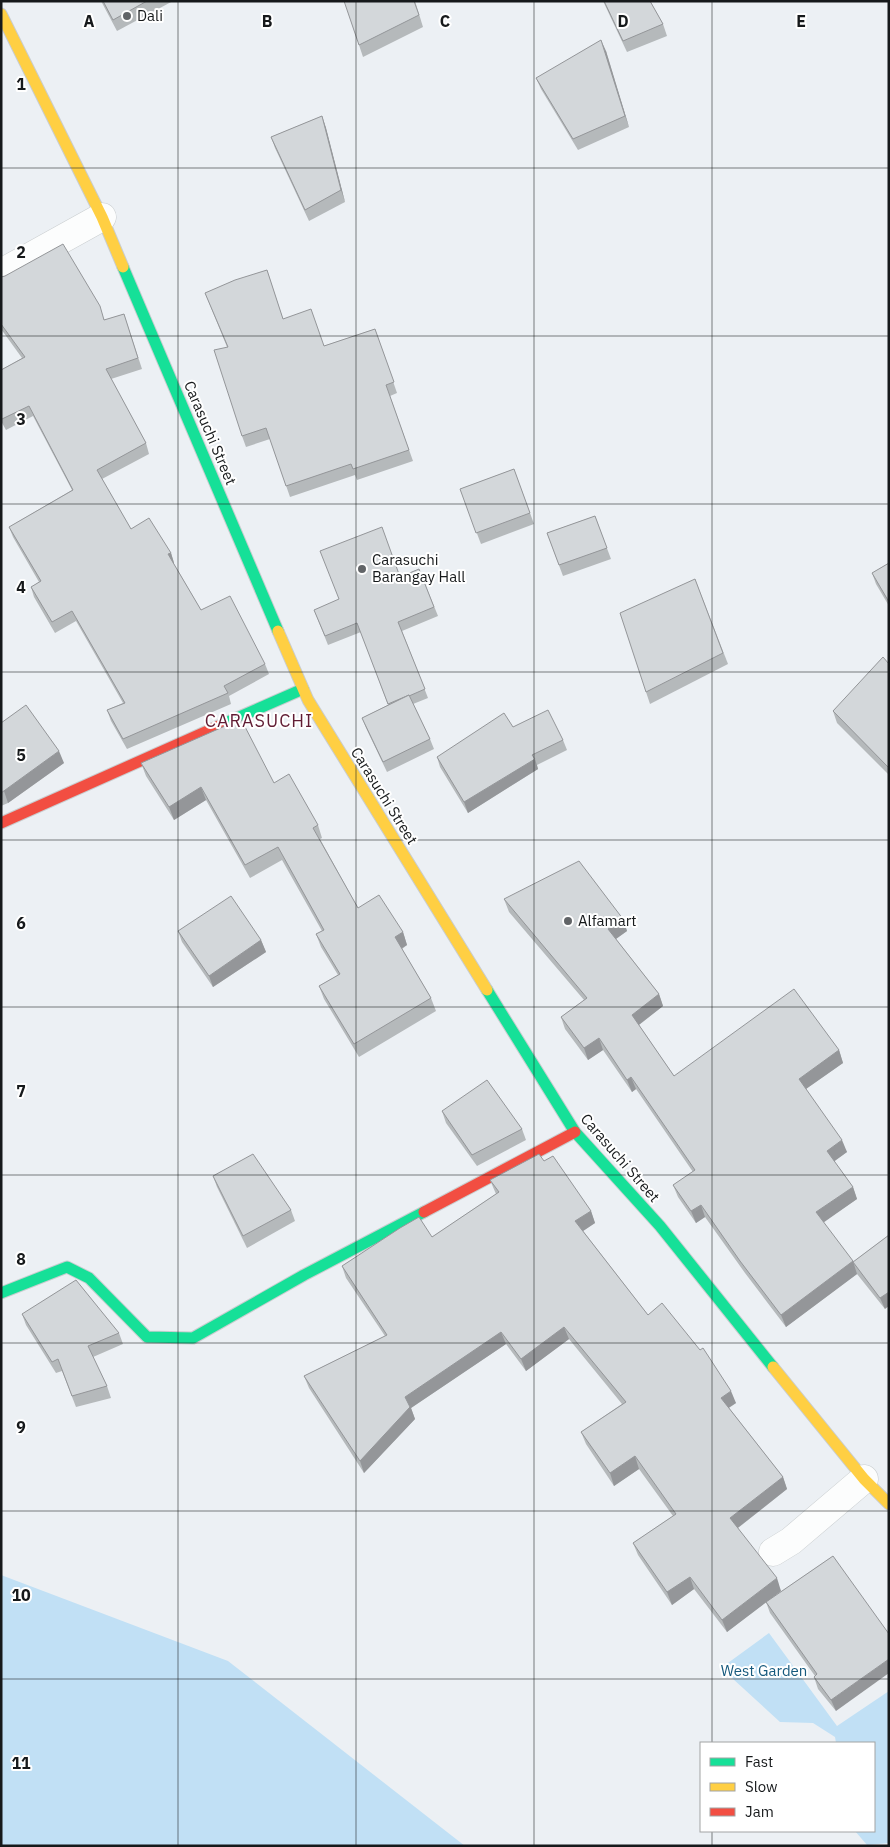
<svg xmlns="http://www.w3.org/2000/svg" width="890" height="1847" font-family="'IBM Plex Sans',sans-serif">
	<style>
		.green { fill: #c1e0f5 }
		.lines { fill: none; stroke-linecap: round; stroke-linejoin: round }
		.street-casing { stroke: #c9cdcf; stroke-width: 29 }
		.fast-casing { stroke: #c9cdcf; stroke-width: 13 }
		.slow-casing { stroke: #c9cdcf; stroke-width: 13 }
		.jam-casing { stroke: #c9cdcf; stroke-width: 13 }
		.street { stroke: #fcfdfd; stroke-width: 28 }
		.fast { stroke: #16e098; stroke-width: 11 }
		.slow { stroke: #ffcf43; stroke-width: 11 }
		.jam { stroke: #f24e42; stroke-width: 11 }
		.wall { fill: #b5b9bb }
		.shaded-wall { fill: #949699 }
		.building { fill: #d3d7da; stroke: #949699 }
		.grid { fill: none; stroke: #16191b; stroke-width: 1; stroke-opacity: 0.55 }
		.poi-dot { fill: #616467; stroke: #fff; stroke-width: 2 }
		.labels { text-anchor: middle; stroke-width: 4; stroke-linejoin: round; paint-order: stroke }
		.poi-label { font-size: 15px; fill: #16191b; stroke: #fff; text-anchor: start }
		.street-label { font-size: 15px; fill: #16191b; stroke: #fff }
		.park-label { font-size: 15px; fill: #15597d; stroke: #fff }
		.quarter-label { font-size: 18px; letter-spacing: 1px; fill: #601c33; stroke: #fff }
		.grid-label { font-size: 16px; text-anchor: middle; font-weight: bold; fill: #16191b; stroke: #fff; stroke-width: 4; stroke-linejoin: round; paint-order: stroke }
	</style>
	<rect width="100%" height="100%" fill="#ecf0f4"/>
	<g class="green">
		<polygon points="1,1575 228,1661 465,1846 1,1846"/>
		<polygon points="769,1633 837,1726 889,1691 889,1843 867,1845 855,1831 874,1831 874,1743 836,1743 835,1737 813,1723 780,1722 721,1668"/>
	</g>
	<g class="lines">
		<g class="street-casing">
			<g id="street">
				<polyline points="1,273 102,217"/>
				<polyline points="773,1552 791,1541 864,1479"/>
			</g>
		</g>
		<g class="fast-casing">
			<g id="fast">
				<polyline points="123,267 278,631"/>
				<polyline points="221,725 303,689"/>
				<polyline points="487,990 575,1132 660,1226 773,1367"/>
				<polyline points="1,1293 67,1267 89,1278 147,1337 193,1338 304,1275 424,1212"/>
			</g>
		</g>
		<g class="slow-casing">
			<g id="slow">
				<polyline points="1,14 102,217 123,267"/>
				<polyline points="278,631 308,700 487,990"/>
				<polyline points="773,1367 864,1479 889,1504"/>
			</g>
		</g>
		<g class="jam-casing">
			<g id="jam">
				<polyline points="1,823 221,725"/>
				<polyline points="424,1212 575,1132"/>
			</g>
		</g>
		<use href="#street" class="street"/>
		<use href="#fast" class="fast"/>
		<use href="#slow" class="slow"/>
		<use href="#jam" class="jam"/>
	</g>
	<g class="wall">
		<polygon points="101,1 173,1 117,31"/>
		<polygon points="415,1 423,27 363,57 359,45"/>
		<polygon points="603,1 650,1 663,24 667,36 627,52"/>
		<polygon points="606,51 629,127 578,150 541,89 536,78"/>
		<polygon points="322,116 326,128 345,202 309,221 275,148 271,137"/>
		<polygon points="267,270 283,319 324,346 375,329 397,393 390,396 413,461 357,480 355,475 290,497 270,439 246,447 242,436 227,347 205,293"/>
		<polygon points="1,277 105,320 124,314 142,369 111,379 146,443 149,454 102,479 131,529 171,553 174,563 174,564 201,610 265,664 269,674 229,696 231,704 127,749 111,721 107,710 123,703 76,621 55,633 34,597 31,587 39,582 13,537 9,527 72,490 33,416 6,430 1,421 1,370 22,358 1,329"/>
		<polygon points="514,469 534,524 481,544 460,489"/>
		<polygon points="595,516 611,559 563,576 547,533"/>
		<polygon points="889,563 889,606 876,584 872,573"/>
		<polygon points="419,569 438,616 402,631 428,698 413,704 430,739 434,749 387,772 366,728 362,718 388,705 361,632 328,645 314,610"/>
		<polygon points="695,579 728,664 650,704 646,692"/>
		<polygon points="889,664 889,775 837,723 833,711"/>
		<polygon points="1,723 64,763 8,803 1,806"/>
		<polygon points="513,727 563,740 567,750 537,765 538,769 468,813 440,767 437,757"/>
		<polygon points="141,763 274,783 318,825 322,838 320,839 358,908 403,932 407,945 402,949 431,998 436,1011 359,1057 324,999 319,986 338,975 321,947 316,934 322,931 282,860 250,878 206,800 174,820 146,776"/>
		<polygon points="504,899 623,919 627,931 616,939 659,994 663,1006 639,1025 674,1076 839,1050 843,1063 806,1089 847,1152 834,1161 853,1187 857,1199 823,1222 853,1262 889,1235 885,1309 857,1274 786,1327 745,1273 705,1217 696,1223 678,1197 673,1185 693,1172 636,1089 632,1092 603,1050 588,1060 565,1029 561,1017 584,1000 509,912"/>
		<polygon points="178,931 261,940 266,952 213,987 182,942"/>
		<polygon points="442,1111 522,1129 526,1140 477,1166 446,1123"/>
		<polygon points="544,1161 591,1211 595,1223 583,1231 648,1315 736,1403 729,1408 783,1477 787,1489 738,1528 781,1591 772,1598 833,1556 836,1711 818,1689 814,1677 815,1676 770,1613 766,1602 727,1632 694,1589 672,1605 638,1555 633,1543 673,1516 639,1469 614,1486 586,1444 581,1432 622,1404 569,1339 526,1371 506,1344 411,1408 415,1419 364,1473 309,1388 304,1376 385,1336 346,1278 342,1266 432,1237 496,1194 490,1180"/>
		<polygon points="213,1176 291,1210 295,1221 247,1248 217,1187"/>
		<polygon points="22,1314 119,1333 123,1344 93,1357 107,1386 111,1398 76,1407 62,1371 56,1373 26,1325"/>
	</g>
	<g class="shaded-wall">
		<polygon points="601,40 606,51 629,127 625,116"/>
		<polygon points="322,116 326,128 345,202 341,190"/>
		<polygon points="171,553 174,563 172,565 168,554"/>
		<polygon points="59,751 64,763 8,803 4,791"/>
		<polygon points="535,759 538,769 468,813 464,802"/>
		<polygon points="201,787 206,800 174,820 169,807"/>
		<polygon points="623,919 627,931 613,941 608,929"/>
		<polygon points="403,932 407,945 399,950 395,937"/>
		<polygon points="261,940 266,952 213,987 209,976"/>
		<polygon points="659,994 663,1006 636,1027 632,1015"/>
		<polygon points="599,1038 603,1050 588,1060 584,1048"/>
		<polygon points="839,1050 843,1063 803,1091 799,1079"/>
		<polygon points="631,1077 636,1089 632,1092 627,1080"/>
		<polygon points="842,1140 847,1152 832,1163 827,1151"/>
		<polygon points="853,1187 857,1199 820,1225 816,1212"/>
		<polygon points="701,1205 705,1217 696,1223 691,1211"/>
		<polygon points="591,1211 595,1223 580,1233 575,1221"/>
		<polygon points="853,1261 857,1274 786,1327 781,1315"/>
		<polygon points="889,1292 889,1306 885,1309 880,1298"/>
		<polygon points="564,1327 569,1339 526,1371 521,1359"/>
		<polygon points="501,1332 506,1344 411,1408 415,1419 364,1473 360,1461 405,1397"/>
		<polygon points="731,1391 736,1403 725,1410 721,1398"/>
		<polygon points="635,1456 639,1469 614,1486 610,1473"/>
		<polygon points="783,1477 787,1489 735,1530 730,1518"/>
		<polygon points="690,1577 694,1589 672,1605 667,1592"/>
		<polygon points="777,1578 781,1591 727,1632 722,1620"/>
		<polygon points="889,1659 889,1673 836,1711 831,1700"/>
	</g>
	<g class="building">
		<polygon points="103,1 147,1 113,20"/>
		<polygon points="344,1 414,1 419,15 359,45"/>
		<polygon points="604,1 650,1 663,24 623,41"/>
		<polygon points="601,40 625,116 573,139 536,78"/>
		<polygon points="322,116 341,190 305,210 271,137"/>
		<polygon points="63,244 100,306 104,320 124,314 138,358 106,369 146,443 97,470 131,529 149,518 171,553 168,554 201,610 230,596 265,664 224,686 228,693 123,739 107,710 125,703 72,611 52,622 31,587 41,581 9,527 73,490 29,406 2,419 1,418 1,370 25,357 1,324 1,277 5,276"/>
		<polygon points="267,270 283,319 311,309 324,346 375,329 394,382 386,385 409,450 353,469 351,464 286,486 266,428 242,436 214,350 228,347 205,293 235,280"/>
		<polygon points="514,469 530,513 476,533 460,489"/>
		<polygon points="595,516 607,548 559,565 547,533"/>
		<polygon points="382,527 400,577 419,569 434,607 398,622 425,689 409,696 409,695 388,704 357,623 325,636 314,610 339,599 320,551"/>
		<polygon points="889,563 889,602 872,573"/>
		<polygon points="695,579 723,653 646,692 620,613"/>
		<polygon points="883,657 889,664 889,768 833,711"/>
		<polygon points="409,695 430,739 383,762 362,718"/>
		<polygon points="26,705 59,751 1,793 1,723"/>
		<polygon points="548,710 563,740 532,755 535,759 464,802 437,757 504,713 513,727"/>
		<polygon points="241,719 274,783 289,774 318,825 313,828 358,908 379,895 403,932 395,937 431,998 354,1044 319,986 340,974 316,934 324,930 278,847 245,865 201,787 169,807 141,763"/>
		<polygon points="579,861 623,919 608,929 659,994 632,1015 674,1076 794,989 839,1050 799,1079 842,1140 827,1151 853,1187 816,1212 853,1261 781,1315 740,1261 701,1205 691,1211 673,1185 695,1170 631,1077 627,1080 599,1038 584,1048 561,1017 587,998 504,899"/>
		<polygon points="231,896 261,940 209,976 178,931"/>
		<polygon points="487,1080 522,1129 472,1155 442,1111"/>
		<polygon points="253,1154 291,1210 243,1236 213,1176"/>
		<polygon points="539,1154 544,1161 553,1156 591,1211 575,1221 648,1315 662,1303 700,1350 703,1348 731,1391 721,1398 783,1477 730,1518 777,1578 722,1620 690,1577 667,1592 633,1543 676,1514 635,1456 610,1473 581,1432 626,1402 564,1327 521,1359 501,1332 405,1397 410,1407 360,1461 304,1376 387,1335 342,1266 400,1228 419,1217 432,1237 499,1192 490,1180"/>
		<polygon points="889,1235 889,1292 880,1298 853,1262"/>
		<polygon points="76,1280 119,1333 88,1346 107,1386 72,1396 58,1359 52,1362 22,1314"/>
		<polygon points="833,1556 889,1634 889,1659 831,1700 814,1677 817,1674 766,1602"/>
	</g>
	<path class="grid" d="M178,1v1845M356,1v1845M534,1v1845M712,1v1742M1,168h888M1,336h888M1,504h888M1,672h888M1,840h888M1,1007h888M1,1175h888M1,1343h888M1,1511h888M1,1679h888M712,1831v15"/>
	<g class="poi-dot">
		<circle cx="127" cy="16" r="5"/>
		<circle cx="362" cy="569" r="5"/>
		<circle cx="568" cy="921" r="5"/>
	</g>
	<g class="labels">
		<g class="poi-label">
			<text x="137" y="21">Dali</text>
			<text x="372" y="565">Carasuchi<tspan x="372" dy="17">Barangay Hall</tspan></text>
			<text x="578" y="926">Alfamart</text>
		</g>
		<g class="street-label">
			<text transform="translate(210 433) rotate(67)" y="5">Carasuchi Street</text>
			<text transform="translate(384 796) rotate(58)" y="5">Carasuchi Street</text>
			<text transform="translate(620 1158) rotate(49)" y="5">Carasuchi Street</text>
		</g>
		<g class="park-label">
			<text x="764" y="1676">West Garden</text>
		</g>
		<g class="quarter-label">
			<text x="259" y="727">CARASUCHI</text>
		</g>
	</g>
	<g class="grid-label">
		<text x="89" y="27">A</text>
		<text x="267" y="27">B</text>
		<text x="445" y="27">C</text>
		<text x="623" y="27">D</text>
		<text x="801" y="27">E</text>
		<text x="21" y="90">1</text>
		<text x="21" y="258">2</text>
		<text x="21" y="425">3</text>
		<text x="21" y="593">4</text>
		<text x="21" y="761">5</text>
		<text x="21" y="929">6</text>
		<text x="21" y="1097">7</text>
		<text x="21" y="1265">8</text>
		<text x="21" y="1433">9</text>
		<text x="21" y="1601">10</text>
		<text x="21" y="1769">11</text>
	</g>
	<rect width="890" height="1847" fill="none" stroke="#16191b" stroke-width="5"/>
	<rect x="700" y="1742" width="175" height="90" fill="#ffffff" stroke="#a2a3a4"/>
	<rect x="710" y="1758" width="25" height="8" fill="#16e098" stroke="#a2a3a4"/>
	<text x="745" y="1767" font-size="15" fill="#16191b">Fast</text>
	<rect x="710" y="1783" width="25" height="8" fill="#ffcf43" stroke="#a2a3a4"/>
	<text x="745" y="1792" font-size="15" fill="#16191b">Slow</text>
	<rect x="710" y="1808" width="25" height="8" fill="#f24e42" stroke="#a2a3a4"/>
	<text x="745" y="1817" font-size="15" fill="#16191b">Jam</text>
</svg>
